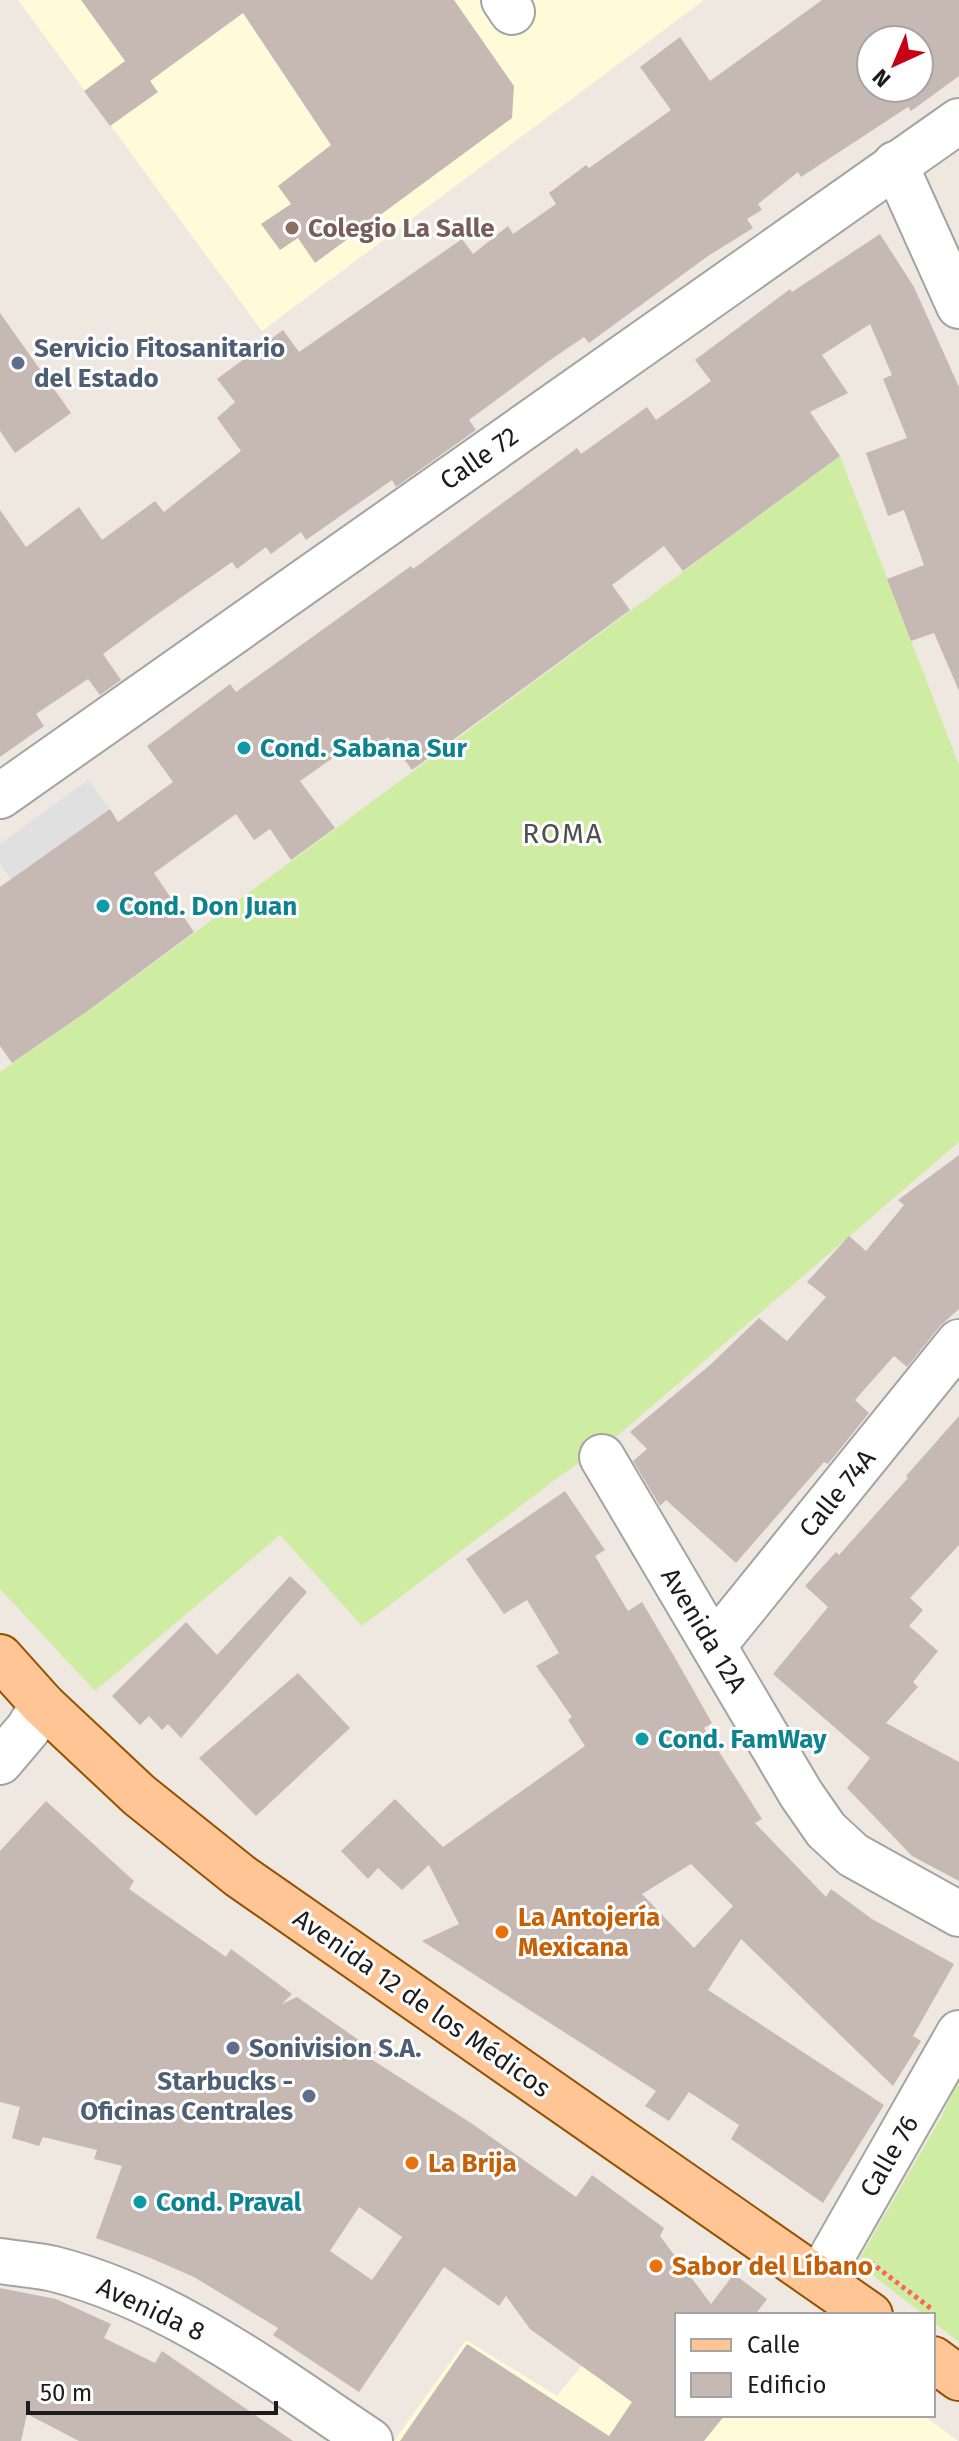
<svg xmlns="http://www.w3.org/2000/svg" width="959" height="2441" font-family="'Fira Sans',sans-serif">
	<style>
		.education { fill: #fffbd9 }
		.grass { fill: #cfeda2 }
		.parking { fill: #e0e0e0 }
		.building { fill: #c6b9b4; fill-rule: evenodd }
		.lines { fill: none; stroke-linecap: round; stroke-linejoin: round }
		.minor-casing { stroke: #a3a3a3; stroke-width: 48 }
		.major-casing { stroke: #945200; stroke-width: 48 }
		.path { stroke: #ff6163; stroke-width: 5; stroke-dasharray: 4 4; stroke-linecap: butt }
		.minor { stroke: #fff; stroke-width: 44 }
		.major { stroke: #ffc595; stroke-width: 44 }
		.education-dot { fill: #8d6e63; stroke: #fff; stroke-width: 3 }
		.service-dot { fill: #5c6f8a; stroke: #fff; stroke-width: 3 }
		.culture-dot { fill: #0f9aa8; stroke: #fff; stroke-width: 3 }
		.food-dot { fill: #e8710a; stroke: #fff; stroke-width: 3 }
		.labels { text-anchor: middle; stroke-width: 6; stroke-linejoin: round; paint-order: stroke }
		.education-label { font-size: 26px; font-weight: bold; fill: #785e54; stroke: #fff; text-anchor: start }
		.service-label { font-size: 26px; font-weight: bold; fill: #4e5e75; stroke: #fff; text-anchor: start }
		.street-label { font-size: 26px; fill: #1c1c1c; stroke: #fff }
		.culture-label { font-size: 26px; font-weight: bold; fill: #0d838f; stroke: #fff; text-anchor: start }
		.food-label { font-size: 26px; font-weight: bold; fill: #c56008; stroke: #fff; text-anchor: start }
		.neighbourhood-label { font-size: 28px; letter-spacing: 2px; fill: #4f4f4f; stroke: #fff }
	</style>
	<rect width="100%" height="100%" fill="#eee8e1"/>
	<g class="education">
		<polygon points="18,0 704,0 262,331"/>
		<polygon points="466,2340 557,2396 592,2353 677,2419 680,2415 923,2415 958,2441 394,2441"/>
	</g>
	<g class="grass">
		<polygon points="840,456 959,765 959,1142 616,1437 560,1476 362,1626 280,1535 95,1691 0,1589 0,1072 98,1004"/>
		<polygon points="959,2078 959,2342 933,2322 933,2315 924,2315 857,2263 941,2118"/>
	</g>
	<polygon class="parking" points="88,780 110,809 11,879 0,863 0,844"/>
	<g class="building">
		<polygon points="81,0 454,0 514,86 512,118 315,263 298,238 280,250 261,224 291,204 278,186 331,145 243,13 150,81 158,92 110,126 84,91 125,61"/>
		<path d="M822,0h137v76l-48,35 -3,-4 -107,70 -3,-5 -40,32 4,6 -15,9 6,9 -45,28 -119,87 -5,-6 -38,26 -77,57 7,10 -80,57 -4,-7 -86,60 -5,-8 -30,22 -5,-7 -29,22 -5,-7 -76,53 -53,39 18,26 -21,15 -12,-16 -52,35 8,12 -44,31v-247l26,37 53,-40 23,33 53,-39 9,11 77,-61 -24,-33 18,-16 -18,-23 66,-49 16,22 163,-113 11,15 35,-28 5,8 43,-30 -7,-11 37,-28 3,3 82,-58 -31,-43 40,-30 30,44zM871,40h48v48h-48z"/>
		<polygon points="880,234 914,287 959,387 959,691 934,633 911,641 887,579 924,565 904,510 888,516 866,453 907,438 883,379 892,375 870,324 822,355 848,393 810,412 840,456 683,571 664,546 612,585 630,610 412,770 388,737 369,751 360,739 300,781 335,828 291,860 270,829 254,840 236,814 154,873 194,932 89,1010 12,1063 0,1046 0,887 110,809 118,822 173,782 147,746 230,684 236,692 411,566 413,569 577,448 581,454 647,407 656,420 711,381 695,360 790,289 792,292"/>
		<polygon points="0,313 71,413 15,453 0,431"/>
		<polygon points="959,1155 959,1309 940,1326 907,1367 894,1356 855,1400 869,1413 828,1464 824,1462 736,1563 666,1500 660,1506 633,1461 647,1449 630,1432 710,1365 759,1318 787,1341 826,1297 807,1282 849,1236 866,1251 904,1205 898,1200"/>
		<polygon points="959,1416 959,1545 910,1598 923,1610 909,1626 938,1651 913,1682 918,1687 886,1723 959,1762 959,1881 912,1856 847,1788 870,1758 773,1674 828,1607 805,1586 836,1552 839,1555 908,1478 906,1476"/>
		<path d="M565,1491l40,59 -10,6 33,55 14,-9 32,54 38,67 -8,5 58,91 -7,4 71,74 5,-8 41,30 82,45 -41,72 8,5 -28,45 -152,-147 -33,51 176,115 -61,98 -92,-64 8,-14 -50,-33 -20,29 -24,-15 11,-15 -234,-150 37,-17 -30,-59 -27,25 -24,-22 -10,11 -27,-28 54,-52 48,48 142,-101 -17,-26 4,-3 -36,-51 23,-13 -32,-53 -23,14 -38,-55zM691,1864l42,42 -39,42 -52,-54z"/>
		<polygon points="290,1576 307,1592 181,1738 168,1724 162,1730 149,1716 140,1725 112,1696 186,1622 217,1655"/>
		<polygon points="298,1673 350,1728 256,1816 199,1758"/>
		<path d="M46,1801l88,80 -5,8 97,68 5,-8 61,45 -10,10 15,-7 79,55 -5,7 100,64 105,74 16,-22 72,53 -4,8 51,68 23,-30 33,25 -12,16h-78v100h48l-21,26h-304l67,-97 142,92 23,-34 -102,-73 -24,-33 -7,10 -55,-39 -85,125 -86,-57 5,-7 -84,-51 -46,-20 -52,-19 26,-72 -28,-7 3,-9 -54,-13 -4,9 -27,-8 8,-31 -20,-5v-251zM359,2207l43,30 -30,43 -42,-29z"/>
		<polygon points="0,2288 56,2299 111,2324 104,2338 155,2363 162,2351 293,2441 79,2441 27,2414 21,2441 0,2441"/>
	</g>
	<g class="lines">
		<g class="minor-casing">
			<g id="minor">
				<polyline points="504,0 512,12"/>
				<polyline points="895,164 959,306"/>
				<polyline points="0,796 959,121"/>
				<polyline points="602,1457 801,1794 826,1830 853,1855 959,1914"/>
				<polyline points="714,1645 959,1342"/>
				<polyline points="0,1762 28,1729 43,1705"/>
				<path d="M0,2261c18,3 37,4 54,8 118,30 217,106 316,172"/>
				<polyline points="819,2279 959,2033"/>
			</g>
		</g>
		<g class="major-casing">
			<g id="major">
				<polyline points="0,1657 43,1705 139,1795 240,1876 870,2315"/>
				<polyline points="933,2359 959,2378"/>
			</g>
		</g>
		<polyline class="path" points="870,2262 933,2310"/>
		<use href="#minor" class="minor"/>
		<use href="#major" class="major"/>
	</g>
	<circle class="education-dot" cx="292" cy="228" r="8"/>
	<g class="service-dot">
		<circle cx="18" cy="363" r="8"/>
		<circle cx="233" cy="2048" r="8"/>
		<circle cx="309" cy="2096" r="8"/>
	</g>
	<g class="culture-dot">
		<circle cx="244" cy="748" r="8"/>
		<circle cx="103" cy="906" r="8"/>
		<circle cx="642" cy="1739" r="8"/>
		<circle cx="140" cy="2202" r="8"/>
	</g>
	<g class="food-dot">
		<circle cx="502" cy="1932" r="8"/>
		<circle cx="412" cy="2163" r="8"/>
		<circle cx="656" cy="2266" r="8"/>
	</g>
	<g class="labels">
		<g class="education-label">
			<text x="308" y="237">Colegio La Salle</text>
		</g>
		<g class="service-label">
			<text x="34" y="357">Servicio Fitosanitario<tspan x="34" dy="30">del Estado</tspan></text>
			<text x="249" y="2057">Sonivision S.A.</text>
			<text x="293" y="2090" text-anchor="end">Starbucks -<tspan x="293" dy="30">Oficinas Centrales</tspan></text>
		</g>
		<g class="street-label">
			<text transform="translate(479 458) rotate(-35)" y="9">Calle 72</text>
			<text transform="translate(837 1493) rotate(-51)" y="9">Calle 74A</text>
			<text transform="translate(704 1630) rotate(59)" y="9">Avenida 12A</text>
			<text transform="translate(422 2003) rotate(35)" y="9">Avenida 12 de los Médicos</text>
			<text transform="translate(889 2156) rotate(-60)" y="9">Calle 76</text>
			<text transform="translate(151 2309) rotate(25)" y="9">Avenida 8</text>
		</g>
		<g class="culture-label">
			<text x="260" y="757">Cond. Sabana Sur</text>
			<text x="119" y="915">Cond. Don Juan</text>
			<text x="658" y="1748">Cond. FamWay</text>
			<text x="156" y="2211">Cond. Praval</text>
		</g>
		<g class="food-label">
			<text x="518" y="1926">La Antojería<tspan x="518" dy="30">Mexicana</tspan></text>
			<text x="428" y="2172">La Brija</text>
			<text x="672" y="2275">Sabor del Líbano</text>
		</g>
		<g class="neighbourhood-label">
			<text x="563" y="843">ROMA</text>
		</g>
	</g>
	<rect x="675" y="2313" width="260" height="104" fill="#ffffff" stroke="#a4a4a4" stroke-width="2"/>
	<rect x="691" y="2339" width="40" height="12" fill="#ffc595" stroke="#a4a4a4" stroke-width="2"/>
	<text x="747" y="2353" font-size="24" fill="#1c1c1c">Calle</text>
	<rect x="691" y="2373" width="40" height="24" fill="#c6b9b4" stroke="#a4a4a4" stroke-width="2"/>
	<text x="747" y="2393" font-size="24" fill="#1c1c1c">Edificio</text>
	<g transform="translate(895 64) rotate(224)"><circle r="38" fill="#ffffff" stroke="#a4a4a4" stroke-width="2"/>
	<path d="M0-6L14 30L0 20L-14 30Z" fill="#c80017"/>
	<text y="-12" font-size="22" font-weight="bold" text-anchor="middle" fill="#1c1c1c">N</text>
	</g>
	<path d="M28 2401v12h248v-12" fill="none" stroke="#1c1c1c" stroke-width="4"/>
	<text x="40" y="2401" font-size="24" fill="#1c1c1c" stroke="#ffffff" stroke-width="6" paint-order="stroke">50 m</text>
</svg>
